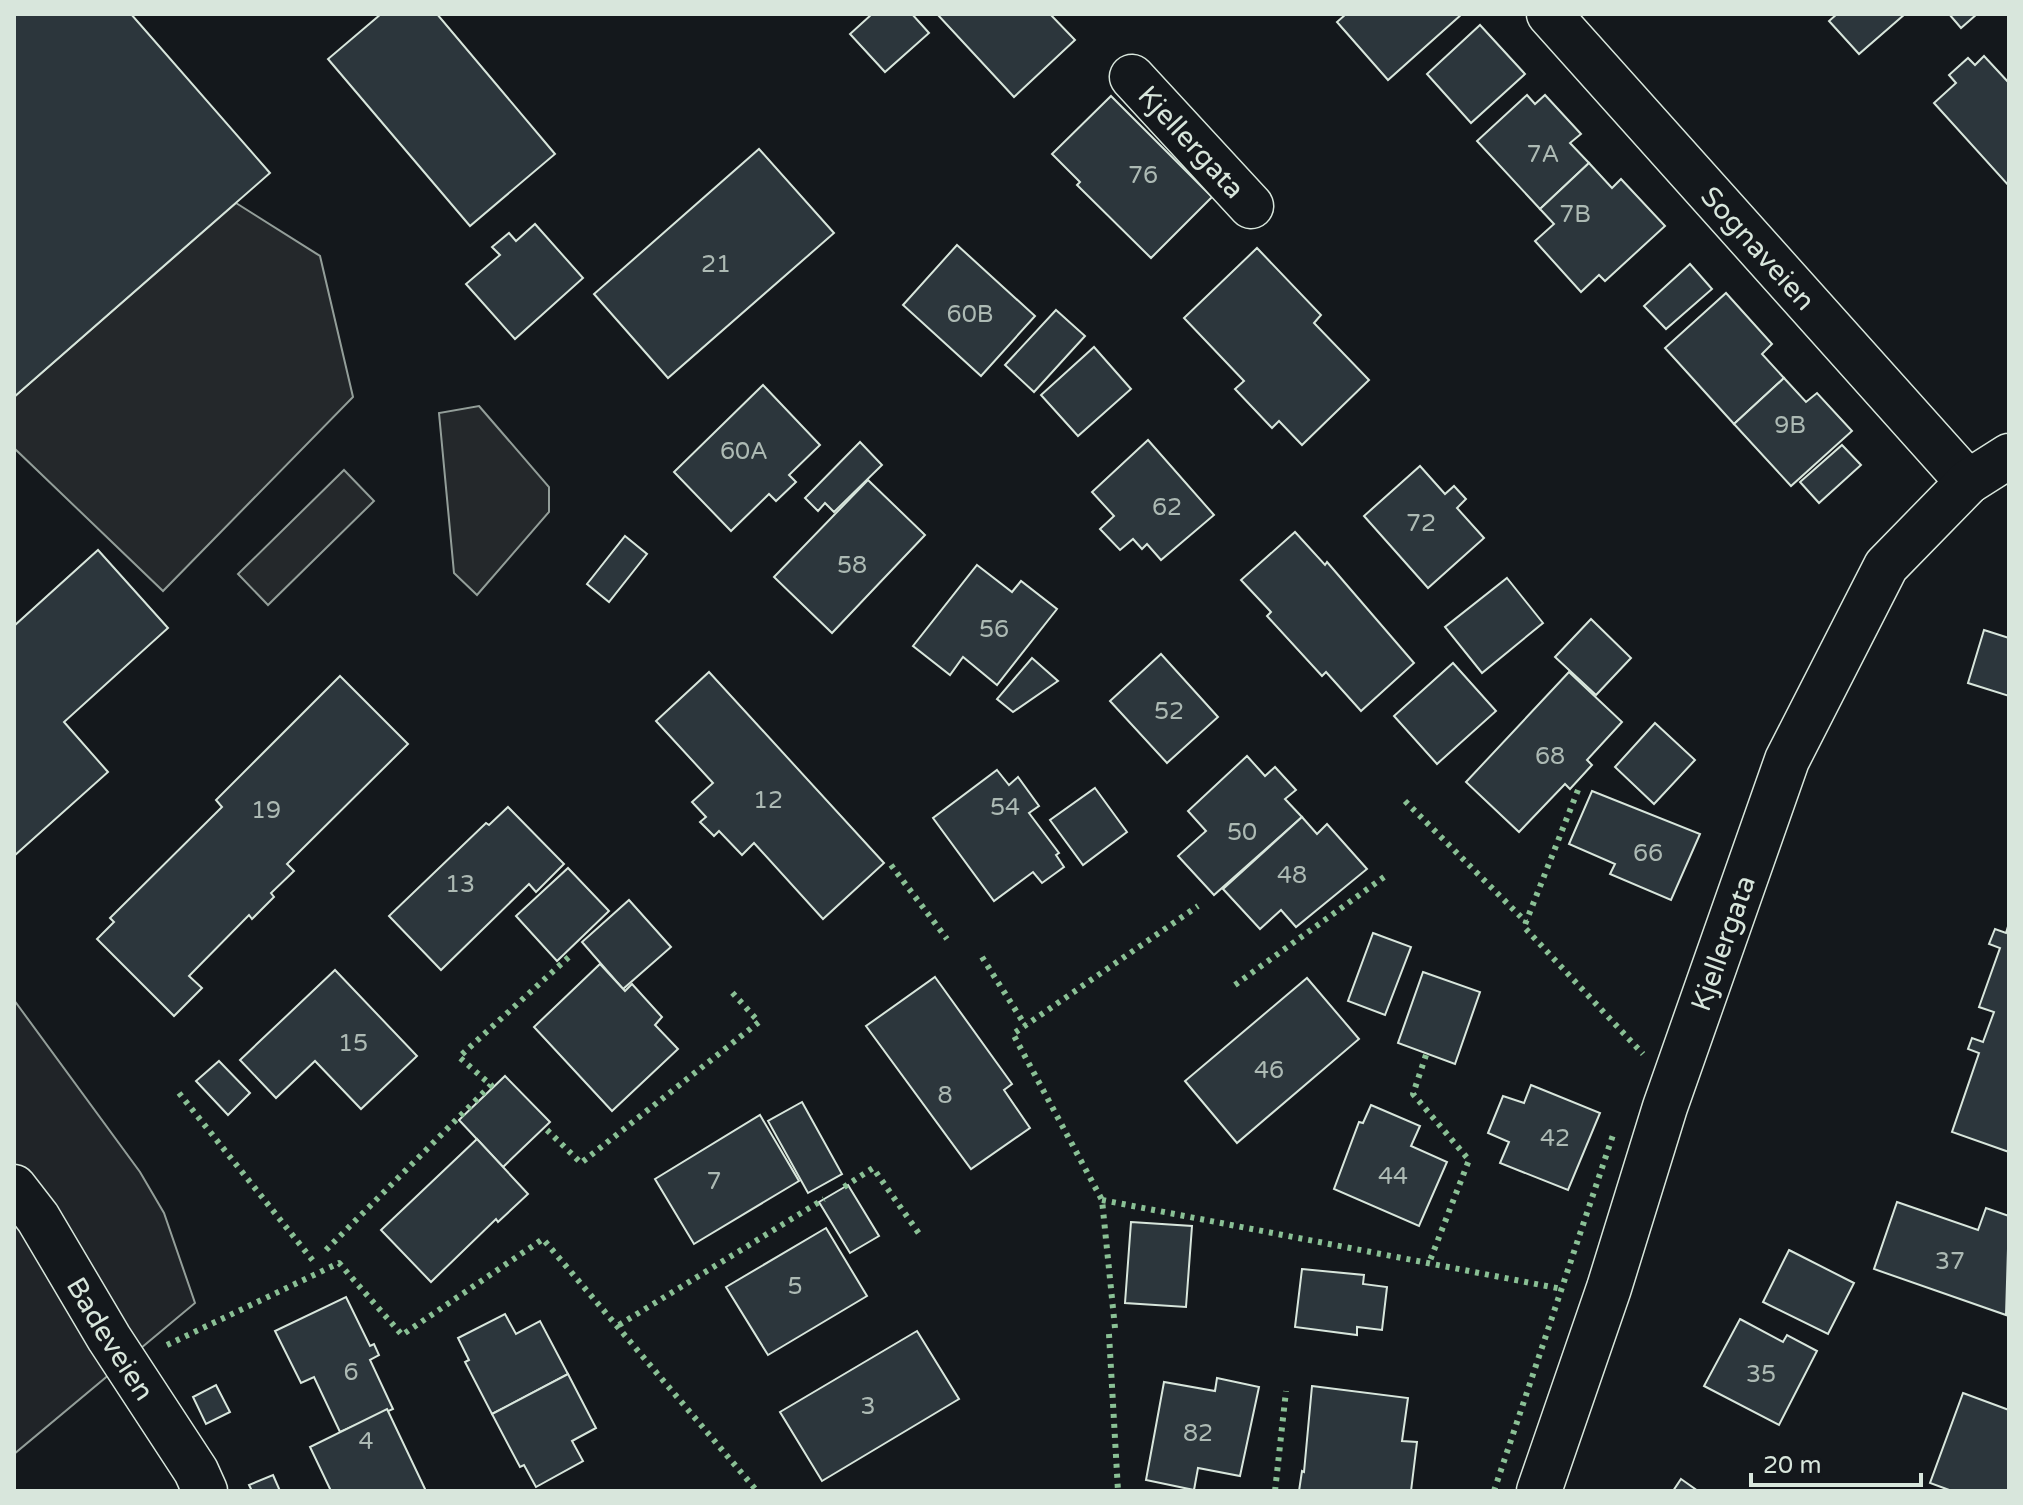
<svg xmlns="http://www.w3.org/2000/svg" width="2023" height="1505" font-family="'Varela Round',sans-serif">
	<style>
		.green { fill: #202428; stroke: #939e99; stroke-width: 2 }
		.parking { fill: #24282b; stroke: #939e99; stroke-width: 2 }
		.building { fill: #2c363c; stroke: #d8e6dc; stroke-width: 2 }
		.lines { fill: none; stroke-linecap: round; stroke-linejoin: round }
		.minor-casing { stroke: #d8e6dc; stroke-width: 47 }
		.minor { stroke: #14181c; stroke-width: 44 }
		.hedge { stroke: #8ac095; stroke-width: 6; stroke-dasharray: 4 6; stroke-linecap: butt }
		.labels { text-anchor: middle; stroke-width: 6; stroke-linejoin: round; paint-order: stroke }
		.number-label { font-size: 24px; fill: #adbab4 }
		.street-label { font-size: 28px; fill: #d8e6dc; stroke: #14181c }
	</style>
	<rect width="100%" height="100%" fill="#14181c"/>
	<polygon class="green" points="14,1000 140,1172 164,1213 195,1303 14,1454"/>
	<g class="parking">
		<polygon points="236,203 320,256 353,397 163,591 14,448 14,397"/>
		<polygon points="479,406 549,487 549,512 477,595 454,573 439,413"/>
		<polygon points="344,470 374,501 268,605 238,574"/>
	</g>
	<g class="building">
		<polygon points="14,14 131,14 270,173 14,397"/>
		<polygon points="381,14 437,14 555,154 470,226 328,59"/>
		<polygon points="872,14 912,14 929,33 885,72 850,34"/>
		<polygon points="937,14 1050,14 1075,40 1014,97"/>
		<polygon points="1346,14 1462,14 1388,80 1337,22"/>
		<polygon points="1837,14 1905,14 1859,54 1829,21"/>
		<polygon points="1949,14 1977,14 1961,28"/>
		<polygon points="1480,25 1525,74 1471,123 1427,74"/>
		<polygon points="1984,56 2009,83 2009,186 1934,103 1956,83 1949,75 1968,58 1975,65"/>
		<polygon points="1527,95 1535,104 1545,95 1581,134 1570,143 1589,163 1540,209 1477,141"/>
		<polygon points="1111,96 1212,197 1151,258 1077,185 1080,182 1052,154"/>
		<polygon points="759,149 834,233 668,378 594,294"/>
		<polygon points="1589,163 1612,188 1621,179 1665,226 1605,281 1599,275 1581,292 1535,241 1554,224 1540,209"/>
		<polygon points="535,224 583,278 515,339 466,284 500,255 492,247 509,233 516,241"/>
		<polygon points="957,245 1035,316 981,376 903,305"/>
		<polygon points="1257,248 1321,315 1314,323 1369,380 1302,445 1279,421 1272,428 1235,389 1244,381 1184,318"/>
		<polygon points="1690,264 1712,289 1666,329 1644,306"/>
		<polygon points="1726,293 1772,344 1762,354 1784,378 1734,424 1665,348"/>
		<polygon points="1056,310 1085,336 1034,392 1005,365"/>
		<polygon points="1094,347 1131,389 1078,436 1041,395"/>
		<polygon points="1784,378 1806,402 1817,393 1852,431 1791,486 1734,424"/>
		<polygon points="763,385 820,445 789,475 796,482 776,501 769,494 731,531 674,472"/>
		<polygon points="1148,440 1214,515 1161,560 1147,544 1142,549 1133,539 1120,550 1100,529 1114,516 1092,492"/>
		<polygon points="860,442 882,465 834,512 825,503 818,511 805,498"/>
		<polygon points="1842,445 1861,465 1819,503 1800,482"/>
		<polygon points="1420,466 1445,494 1454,486 1466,499 1457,508 1484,538 1428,588 1364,516"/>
		<polygon points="868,480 925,535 832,633 774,577"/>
		<polygon points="1295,532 1325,565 1327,562 1414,663 1361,711 1326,672 1322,676 1267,616 1271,612 1241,580"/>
		<polygon points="625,536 647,554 609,602 587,584"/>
		<polygon points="98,550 168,628 64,722 108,772 14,856 14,626"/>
		<polygon points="977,565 1012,592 1021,581 1057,609 997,685 963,657 950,675 913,646"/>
		<polygon points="1507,578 1543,623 1482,673 1445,627"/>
		<polygon points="1591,619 1631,658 1596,695 1555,657"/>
		<polygon points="1984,630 2009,638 2009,696 1968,683"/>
		<polygon points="1161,654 1218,717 1167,763 1110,701"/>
		<polygon points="1032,658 1058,681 1013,712 997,699"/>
		<polygon points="1453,663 1496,711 1437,764 1394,716"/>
		<polygon points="709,672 884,863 823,919 754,843 742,855 719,831 714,836 700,822 706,817 692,802 713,783 656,721"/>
		<polygon points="1569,672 1622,722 1587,760 1592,765 1570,789 1565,784 1519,832 1466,782"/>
		<polygon points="340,676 408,744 287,864 294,871 271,893 274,897 252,919 249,915 189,976 202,988 174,1016 97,939 114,922 110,918 222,807 216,800"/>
		<polygon points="1655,723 1695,760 1654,804 1615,767"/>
		<polygon points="1247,756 1265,776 1275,767 1296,790 1285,799 1302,817 1214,895 1178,856 1206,831 1188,811"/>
		<polygon points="997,770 1009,785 1018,777 1039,806 1029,813 1059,853 1056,855 1064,867 1042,883 1033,872 994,901 933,818"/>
		<polygon points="1095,788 1127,832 1083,865 1050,820"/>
		<polygon points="1592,791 1700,834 1671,900 1610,874 1615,864 1569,844"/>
		<polygon points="508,807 564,864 536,892 529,884 441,970 389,916 486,823 489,825"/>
		<polygon points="1302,817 1317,834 1327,824 1367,869 1296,927 1281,910 1260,929 1223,889"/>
		<polygon points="568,868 609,911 557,961 516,916"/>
		<polygon points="629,900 671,947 623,989 582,942"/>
		<polygon points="2009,923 2009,1152 1952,1132 1979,1053 1968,1049 1972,1038 1983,1042 1994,1012 1979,1007 2000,948 1989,944 1995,929 2006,933"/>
		<polygon points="1373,933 1411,947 1385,1015 1348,1001"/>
		<polygon points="600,964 625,991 632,984 662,1017 655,1025 678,1049 612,1111 534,1027"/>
		<polygon points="335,970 417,1056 361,1109 315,1061 276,1098 240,1060"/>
		<polygon points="1423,972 1480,992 1455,1064 1398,1043"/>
		<polygon points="935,977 1012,1084 1004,1090 1030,1128 971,1169 866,1026"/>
		<polygon points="1307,978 1359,1039 1237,1143 1185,1081"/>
		<polygon points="219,1061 250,1093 228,1115 196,1081"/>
		<polygon points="505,1076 550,1122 503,1167 459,1120"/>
		<polygon points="1531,1085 1600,1113 1568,1190 1500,1163 1509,1142 1488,1133 1503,1096 1524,1103"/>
		<polygon points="802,1102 842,1174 808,1193 768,1121"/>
		<polygon points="1371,1105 1420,1126 1411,1146 1447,1162 1419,1226 1334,1189 1359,1122 1363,1123"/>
		<polygon points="760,1115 799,1181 694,1244 655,1179"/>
		<polygon points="477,1139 528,1194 498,1222 496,1219 431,1282 381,1230"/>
		<polygon points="848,1185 879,1236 850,1253 819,1202"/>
		<polygon points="1897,1202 1978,1230 1986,1208 2009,1216 2006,1315 1874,1269"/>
		<polygon points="1131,1222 1192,1226 1186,1307 1125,1303"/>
		<polygon points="826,1228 867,1296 768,1355 726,1287"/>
		<polygon points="1789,1250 1854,1283 1828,1334 1763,1302"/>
		<polygon points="1302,1269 1364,1275 1363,1284 1387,1287 1382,1330 1357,1327 1357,1335 1295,1327"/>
		<polygon points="346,1297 370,1346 374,1344 379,1355 370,1360 393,1409 340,1432 314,1377 301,1383 275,1331"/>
		<polygon points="505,1314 516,1334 540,1321 568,1374 492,1414 465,1362 469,1360 458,1338"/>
		<polygon points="1740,1319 1783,1342 1787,1335 1817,1351 1779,1425 1704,1386"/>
		<polygon points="917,1331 959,1399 822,1481 780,1412"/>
		<polygon points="568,1374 596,1428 572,1441 583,1461 536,1487 524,1465 520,1467 492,1414"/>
		<polygon points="1217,1378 1259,1387 1240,1476 1198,1468 1194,1490 1146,1480 1164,1382 1215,1391"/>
		<polygon points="216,1385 230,1412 206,1424 193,1397"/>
		<polygon points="1312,1386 1408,1398 1402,1441 1417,1442 1411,1491 1299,1491 1302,1471 1304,1472"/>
		<polygon points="1963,1393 2009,1410 2009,1491 1952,1491 1930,1483"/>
		<polygon points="387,1409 426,1491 331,1491 310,1447"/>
		<polygon points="273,1475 280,1491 252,1491 249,1485"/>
		<polygon points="1681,1479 1698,1491 1673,1491"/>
	</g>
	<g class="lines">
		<g class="minor-casing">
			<g id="minor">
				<path id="s1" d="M1549,14l419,468"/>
				<path id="s2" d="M1132,77l119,129"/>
				<path id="s3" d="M14,1187l24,31 71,120 87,133 9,20"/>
				<path id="s4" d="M1539,1491l70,-203 56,-181 122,-347 99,-194 82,-84 41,-26"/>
			</g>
		</g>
		<use href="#minor" class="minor"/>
		<g class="hedge">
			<polyline points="1578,790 1524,927 1643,1054"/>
			<polyline points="1405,801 1526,922"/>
			<polyline points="891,865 947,939"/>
			<polyline points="982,957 1025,1025"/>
			<polyline points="1235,985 1384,877"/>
			<polyline points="1426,1055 1413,1094 1469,1160 1429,1263"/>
			<polyline points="179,1093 314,1262"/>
			<polyline points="547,1130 581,1163 759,1022 729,989"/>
			<polyline points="844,1187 873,1168 920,1235"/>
			<polyline points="1102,1200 1562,1289"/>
			<polyline points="326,1250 491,1085 459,1057 571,955"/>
			<polyline points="619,1325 824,1199"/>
			<polyline points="1115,1328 1102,1200 1013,1034 1198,906"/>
			<polyline points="1109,1334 1118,1491"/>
			<polyline points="167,1345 339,1263 402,1335 543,1239 757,1491"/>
			<polyline points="1275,1491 1286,1391"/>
			<polyline points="1494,1491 1614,1132"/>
		</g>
	</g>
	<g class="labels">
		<g class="number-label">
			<text x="1543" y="162">7A</text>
			<text x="1143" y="183">76</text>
			<text x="1575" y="222">7B</text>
			<text x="716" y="272">21</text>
			<text x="970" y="322">60B</text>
			<text x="1790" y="433">9B</text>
			<text x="744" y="459">60A</text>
			<text x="1167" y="515">62</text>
			<text x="1421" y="531">72</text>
			<text x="852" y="573">58</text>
			<text x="994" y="637">56</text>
			<text x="1169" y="719">52</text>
			<text x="1550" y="764">68</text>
			<text x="768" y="808">12</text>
			<text x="1005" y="815">54</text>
			<text x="266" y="818">19</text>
			<text x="1242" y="840">50</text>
			<text x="1648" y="861">66</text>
			<text x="1292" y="883">48</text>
			<text x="460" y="892">13</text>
			<text x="353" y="1051">15</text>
			<text x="1269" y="1078">46</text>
			<text x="945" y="1103">8</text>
			<text x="1555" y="1146">42</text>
			<text x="1393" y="1184">44</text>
			<text x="714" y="1189">7</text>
			<text x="1950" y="1269">37</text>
			<text x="795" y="1294">5</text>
			<text x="351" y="1380">6</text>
			<text x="1761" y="1382">35</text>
			<text x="868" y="1414">3</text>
			<text x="1198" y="1441">82</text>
			<text x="366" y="1449">4</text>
		</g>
		<g class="street-label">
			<text dy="10" stroke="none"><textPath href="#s2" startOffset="88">Kjellergata</textPath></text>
			<text dy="10" stroke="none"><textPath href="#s1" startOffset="314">Sognaveien</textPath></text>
			<text dy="10" stroke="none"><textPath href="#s4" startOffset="578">Kjellergata</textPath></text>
			<text dy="10" stroke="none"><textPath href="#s3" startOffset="180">Badeveien</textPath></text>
		</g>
	</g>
	<rect width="2023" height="1505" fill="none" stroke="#d8e6dc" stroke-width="32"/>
	<path d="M1751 1473v12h170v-12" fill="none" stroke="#d8e6dc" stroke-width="4"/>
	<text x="1763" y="1473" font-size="24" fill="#d8e6dc" stroke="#14181c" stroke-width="6" paint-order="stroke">20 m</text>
</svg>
